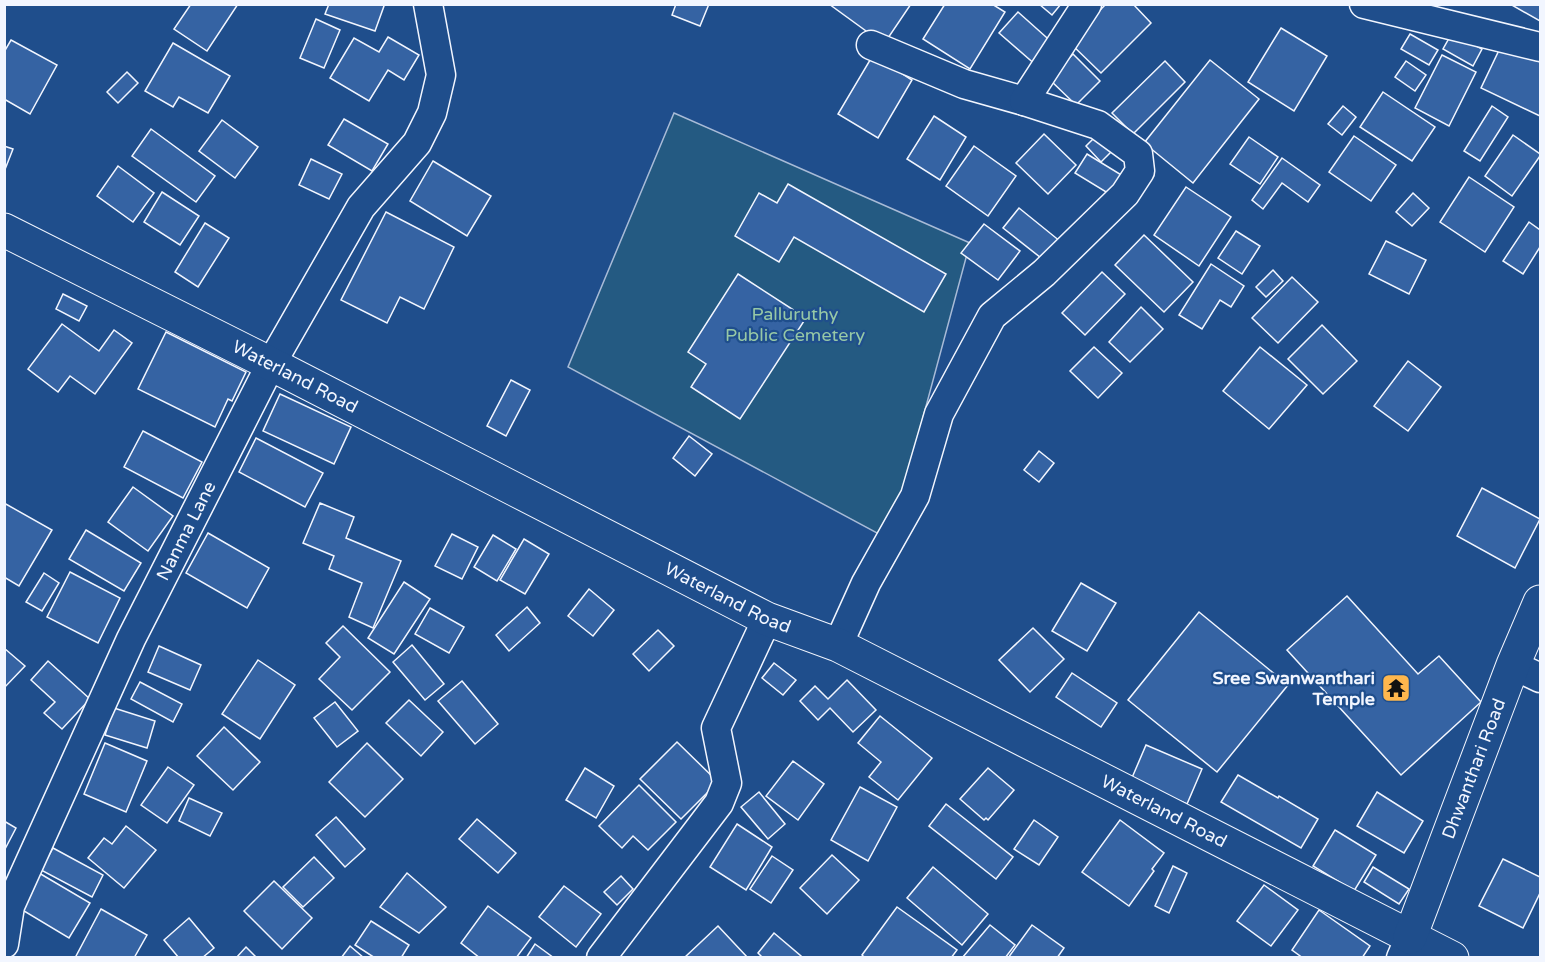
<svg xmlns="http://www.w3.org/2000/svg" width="1545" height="962" font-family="'Varela Round',sans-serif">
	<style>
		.green { fill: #245a82; stroke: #a8bbd7; stroke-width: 1.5 }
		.building { fill: #3563a3; stroke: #f2f6ff; stroke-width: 1.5 }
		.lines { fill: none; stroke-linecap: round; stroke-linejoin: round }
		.street-casing { stroke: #f2f6ff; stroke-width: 31 }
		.secondary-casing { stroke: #f2f6ff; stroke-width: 35 }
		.street { stroke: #1f4e8c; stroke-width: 28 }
		.secondary { stroke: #1f4e8c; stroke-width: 33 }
		.labels { text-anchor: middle; stroke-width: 4.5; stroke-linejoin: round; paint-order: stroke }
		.park-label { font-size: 18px; fill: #97c8a6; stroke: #1f4e8c }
		.street-label { font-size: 18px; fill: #f2f6ff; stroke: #1f4e8c }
		.poi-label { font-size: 18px; font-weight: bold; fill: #f2f6ff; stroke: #1f4e8c; text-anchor: end }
	</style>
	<rect width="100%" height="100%" fill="#1f4e8c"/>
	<polygon class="green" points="674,113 970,243 890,540 568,367"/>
	<g class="building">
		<polygon points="191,4 238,4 207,51 174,29"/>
		<polygon points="329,4 381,4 384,6 375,31 325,14"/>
		<polygon points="676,4 709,4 700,26 672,15"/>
		<polygon points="829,4 911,4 884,44"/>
		<polygon points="945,4 992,4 1005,12 970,69 923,39"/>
		<polygon points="1039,4 1061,4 1052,15"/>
		<polygon points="1106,4 1133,4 1151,23 1101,73 1069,42"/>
		<polygon points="1510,4 1540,4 1540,21"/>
		<polygon points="1018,12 1055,45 1037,66 999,33"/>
		<polygon points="316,19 340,30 324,68 300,58"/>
		<polygon points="1281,28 1327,56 1294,111 1248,82"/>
		<polygon points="1452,33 1482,49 1473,66 1443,49"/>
		<polygon points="1410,34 1438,50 1429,65 1401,49"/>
		<polygon points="388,37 419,55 404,80 388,70 369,101 330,78 354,38 379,52"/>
		<polygon points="11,40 57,65 30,114 4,99 4,52"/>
		<polygon points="173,43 230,76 208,113 179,97 173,107 145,91"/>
		<polygon points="1502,44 1540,62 1540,116 1481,88"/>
		<polygon points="1073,54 1100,81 1076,105 1049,79"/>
		<polygon points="873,55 912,80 878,138 838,114"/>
		<polygon points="1442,55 1476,72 1449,126 1415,108"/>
		<polygon points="1210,60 1259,99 1193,183 1144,143"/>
		<polygon points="1165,61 1185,82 1133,134 1112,113"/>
		<polygon points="1406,61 1426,75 1415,91 1395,77"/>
		<polygon points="127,72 138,83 118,103 107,92"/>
		<polygon points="1383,92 1435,127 1412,161 1360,127"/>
		<polygon points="1343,106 1356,117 1342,135 1328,124"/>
		<polygon points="1492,106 1508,117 1480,161 1464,151"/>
		<polygon points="934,116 966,137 940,180 907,159"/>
		<polygon points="344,119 388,144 372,171 328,145"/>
		<polygon points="222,120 258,147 235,178 199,151"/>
		<polygon points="151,129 215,176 196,202 132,156"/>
		<polygon points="1102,130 1117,146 1101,162 1086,146"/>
		<polygon points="1044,134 1076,165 1048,194 1016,163"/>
		<polygon points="1513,135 1540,154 1540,156 1512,196 1485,176"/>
		<polygon points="1354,136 1396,165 1371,201 1329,172"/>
		<polygon points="1249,137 1278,157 1260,184 1230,164"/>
		<polygon points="4,146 13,149 4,172"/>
		<polygon points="974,146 1016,176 988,216 946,186"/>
		<polygon points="1087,154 1123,176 1111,195 1075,173"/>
		<polygon points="1282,158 1320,185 1308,202 1282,183 1263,209 1252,200"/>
		<polygon points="311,159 342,174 329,199 299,185"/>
		<polygon points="433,161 491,196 467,236 410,201"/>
		<polygon points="118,166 154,193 133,222 97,196"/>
		<polygon points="1469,177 1514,207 1485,252 1440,222"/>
		<polygon points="788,184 946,274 924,312 794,237 779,262 735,236 759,193 777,203"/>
		<polygon points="1186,187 1231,217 1199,266 1154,235"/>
		<polygon points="162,192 199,216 180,245 144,222"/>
		<polygon points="1413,193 1429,208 1412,226 1396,212"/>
		<polygon points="1019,208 1066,246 1050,265 1003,228"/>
		<polygon points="386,212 454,247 424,309 400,297 387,323 341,300"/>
		<polygon points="1529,222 1540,230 1540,247 1523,274 1503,261"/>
		<polygon points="205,223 229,238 198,287 175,272"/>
		<polygon points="984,224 1020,251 998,280 961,253"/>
		<polygon points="1236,231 1260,246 1242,274 1218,258"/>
		<polygon points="1144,235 1193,282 1164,312 1115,265"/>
		<polygon points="1386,241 1426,260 1409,294 1369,274"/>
		<polygon points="1211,264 1244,286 1231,307 1220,300 1202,329 1179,315"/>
		<polygon points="1273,270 1283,281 1266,297 1256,287"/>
		<polygon points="1102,272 1125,294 1085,335 1062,313"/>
		<polygon points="738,274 806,318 740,419 691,387 706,364 688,352"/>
		<polygon points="1292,277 1318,302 1278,343 1252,318"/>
		<polygon points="63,294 87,306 79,321 56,309"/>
		<polygon points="1141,307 1163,329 1130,362 1109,342"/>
		<polygon points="62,324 99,351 114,330 132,343 95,394 70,376 58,392 28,369"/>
		<polygon points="1322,325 1357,361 1323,394 1288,359"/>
		<polygon points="166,332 246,372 232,401 228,399 215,427 138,389"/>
		<polygon points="1094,347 1122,373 1098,398 1070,371"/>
		<polygon points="1260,347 1307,385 1269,429 1223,391"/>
		<polygon points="1408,361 1441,387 1408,431 1374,406"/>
		<polygon points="511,380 530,390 506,436 487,426"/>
		<polygon points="280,394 351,427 334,464 263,431"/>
		<polygon points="143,431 202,462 183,498 124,467"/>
		<polygon points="689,436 712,454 695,476 673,458"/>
		<polygon points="256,438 323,473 305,507 239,472"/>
		<polygon points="1039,451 1054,463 1039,482 1024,470"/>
		<polygon points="133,487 173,516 148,551 108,522"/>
		<polygon points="1482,488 1540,519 1515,568 1457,536"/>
		<polygon points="4,503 52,530 19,586 4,577"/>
		<polygon points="320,503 354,517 346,538 401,561 373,628 349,617 362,583 329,569 334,556 303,543"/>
		<polygon points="86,530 141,563 124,591 69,559"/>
		<polygon points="208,533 269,568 247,608 186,573"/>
		<polygon points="452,534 478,547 462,579 435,566"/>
		<polygon points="493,535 516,549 497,581 474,567"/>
		<polygon points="524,539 549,554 525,594 500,580"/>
		<polygon points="70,572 120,598 98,643 47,617"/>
		<polygon points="44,573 59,583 42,611 26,602"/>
		<polygon points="404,582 430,599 394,654 368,638"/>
		<polygon points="1081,583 1116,603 1087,651 1052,631"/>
		<polygon points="589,589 614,610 593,636 568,616"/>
		<polygon points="1347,596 1418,674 1439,656 1481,702 1401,775 1287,650"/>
		<polygon points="527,607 540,623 509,651 496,635"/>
		<polygon points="430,608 464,627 449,653 415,634"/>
		<polygon points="1199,612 1288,685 1217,772 1128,700"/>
		<polygon points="343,626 390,672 352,710 319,679 340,657 326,643"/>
		<polygon points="1033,628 1064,659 1030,692 999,660"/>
		<polygon points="658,630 674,646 649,671 633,654"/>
		<polygon points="412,645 444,684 425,700 393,662"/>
		<polygon points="159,646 201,665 190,690 148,672"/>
		<polygon points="4,648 25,666 4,688"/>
		<polygon points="258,660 295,685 260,739 222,714"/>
		<polygon points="48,661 90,699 62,729 44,713 55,702 31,680"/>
		<polygon points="774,663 796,680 783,695 762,678"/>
		<polygon points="1072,673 1117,703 1101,727 1056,697"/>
		<polygon points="847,680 876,710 853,732 830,708 818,720 800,701 815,686 828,699"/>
		<polygon points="462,681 498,724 475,744 438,701"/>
		<polygon points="140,682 182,704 173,722 131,699"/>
		<polygon points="409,700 443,732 421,756 386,723"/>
		<polygon points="335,702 358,731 337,747 314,718"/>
		<polygon points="114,708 155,721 147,748 105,735"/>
		<polygon points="880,716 932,758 898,800 869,777 881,762 858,743"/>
		<polygon points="224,727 260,762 233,790 197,756"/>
		<polygon points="677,742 718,782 681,819 640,779"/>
		<polygon points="105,743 147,761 126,812 84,794"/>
		<polygon points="367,743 403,779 365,817 329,782"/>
		<polygon points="1146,745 1202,769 1187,804 1131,780"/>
		<polygon points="793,761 824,784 798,820 766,796"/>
		<polygon points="168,767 194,785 167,823 141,805"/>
		<polygon points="585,768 614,786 596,818 566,800"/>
		<polygon points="988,768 1014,790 988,820 986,818 984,820 960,799"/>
		<polygon points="1238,775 1278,798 1279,796 1318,819 1301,848 1221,802"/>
		<polygon points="639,785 676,822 648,850 633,836 622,848 599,826"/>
		<polygon points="860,787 897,807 868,861 831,840"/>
		<polygon points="759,792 785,824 768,839 741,807"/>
		<polygon points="1377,792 1423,821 1404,853 1357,826"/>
		<polygon points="189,798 222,813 210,836 179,821"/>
		<polygon points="946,804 1013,857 996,879 929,826"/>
		<polygon points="336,817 365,849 345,867 316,835"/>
		<polygon points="477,819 516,853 498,873 459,839"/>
		<polygon points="1034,820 1058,837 1039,865 1014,849"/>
		<polygon points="1120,820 1164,853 1152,869 1154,871 1129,906 1082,872"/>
		<polygon points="4,821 16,828 4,851"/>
		<polygon points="737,824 772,847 746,890 710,867"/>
		<polygon points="126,826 156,850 124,888 88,858 104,838 112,844"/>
		<polygon points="1335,830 1376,855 1354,891 1313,866"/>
		<polygon points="53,848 103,875 92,897 41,870"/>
		<polygon points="832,855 859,880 827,914 800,888"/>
		<polygon points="772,856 793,870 771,903 750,889"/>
		<polygon points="314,857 334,878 303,907 283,887"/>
		<polygon points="1503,859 1540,877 1540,893 1523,928 1479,906"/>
		<polygon points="1173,866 1187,873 1169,913 1155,906"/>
		<polygon points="933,867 988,914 962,945 907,898"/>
		<polygon points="1373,867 1409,889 1399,904 1364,882"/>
		<polygon points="39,873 90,903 69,938 19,908"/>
		<polygon points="407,873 446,907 419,933 380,907"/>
		<polygon points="621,876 633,889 617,905 604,892"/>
		<polygon points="274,881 312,918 282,949 244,911"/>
		<polygon points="1264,885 1298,910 1271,946 1237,921"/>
		<polygon points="564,886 601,914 576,947 539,917"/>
		<polygon points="488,906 531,938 516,958 480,958 461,943"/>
		<polygon points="897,907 957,950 951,958 865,958 862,955"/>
		<polygon points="101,909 147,935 134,958 75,958"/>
		<polygon points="1319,910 1370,946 1362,958 1303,958 1292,950"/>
		<polygon points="189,918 214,948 202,958 179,958 164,940"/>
		<polygon points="371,921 409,945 401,958 375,958 355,945"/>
		<polygon points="990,925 1015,945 1005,958 962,958"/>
		<polygon points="1032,925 1064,948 1057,958 1008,958"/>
		<polygon points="718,926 748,958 684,958"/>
		<polygon points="774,933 801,956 800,958 763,958 758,953"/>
		<polygon points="535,944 554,958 526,958"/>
		<polygon points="350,946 364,958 341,958"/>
		<polygon points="246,947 257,958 236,958"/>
	</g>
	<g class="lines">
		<g class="street-casing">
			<g id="street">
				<polyline points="1364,4 1540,47"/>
				<polyline points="871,45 964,84 1024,101"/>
				<polyline points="838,645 866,583 915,496 939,414 992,316 1044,273 1125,194 1140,171 1138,154 1098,125 1024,101 1087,4"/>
				<polyline points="1513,665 1540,678"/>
				<path id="s1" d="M4,944l6,-38 121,-267 140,-275 90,-157 56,-64 15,-30 9,-38 -13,-71"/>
				<polyline points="601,958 719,803 727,783 716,728 767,619"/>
				<polyline points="1401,958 1410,937"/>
			</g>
		</g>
		<g class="secondary-casing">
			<g id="secondary">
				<path id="s2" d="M4,230l267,134 496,255 71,26 614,313"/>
				<path id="s3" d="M1410,937l103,-272 27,-63"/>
			</g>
		</g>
		<use href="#street" class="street"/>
		<use href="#secondary" class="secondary"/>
	</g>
	<defs>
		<g id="temple-square" transform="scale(1.5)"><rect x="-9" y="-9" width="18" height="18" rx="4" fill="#ffb74d" stroke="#1f4e8c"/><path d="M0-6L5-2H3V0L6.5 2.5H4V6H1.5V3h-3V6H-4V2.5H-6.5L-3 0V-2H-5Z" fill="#111"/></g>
	</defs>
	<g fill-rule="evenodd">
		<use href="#temple-square" x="1396" y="688"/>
	</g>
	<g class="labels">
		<g class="park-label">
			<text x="795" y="320">Palluruthy<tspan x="795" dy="21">Public Cemetery</tspan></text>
		</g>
		<g class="street-label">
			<text dy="6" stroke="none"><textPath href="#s2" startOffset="326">Waterland Road</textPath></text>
			<text dy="6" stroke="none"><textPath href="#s1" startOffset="453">Nanma Lane</textPath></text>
			<text dy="6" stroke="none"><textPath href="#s2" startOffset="812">Waterland Road</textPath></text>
			<text dy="6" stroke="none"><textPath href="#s3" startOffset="180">Dhwanthari Road</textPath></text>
			<text dy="6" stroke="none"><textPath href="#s2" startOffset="1298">Waterland Road</textPath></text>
		</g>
		<g class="poi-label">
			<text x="1375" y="684">Sree Swanwanthari<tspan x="1375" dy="21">Temple</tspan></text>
		</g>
	</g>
	<rect width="1545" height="962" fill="none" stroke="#f2f6ff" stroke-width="12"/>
</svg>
